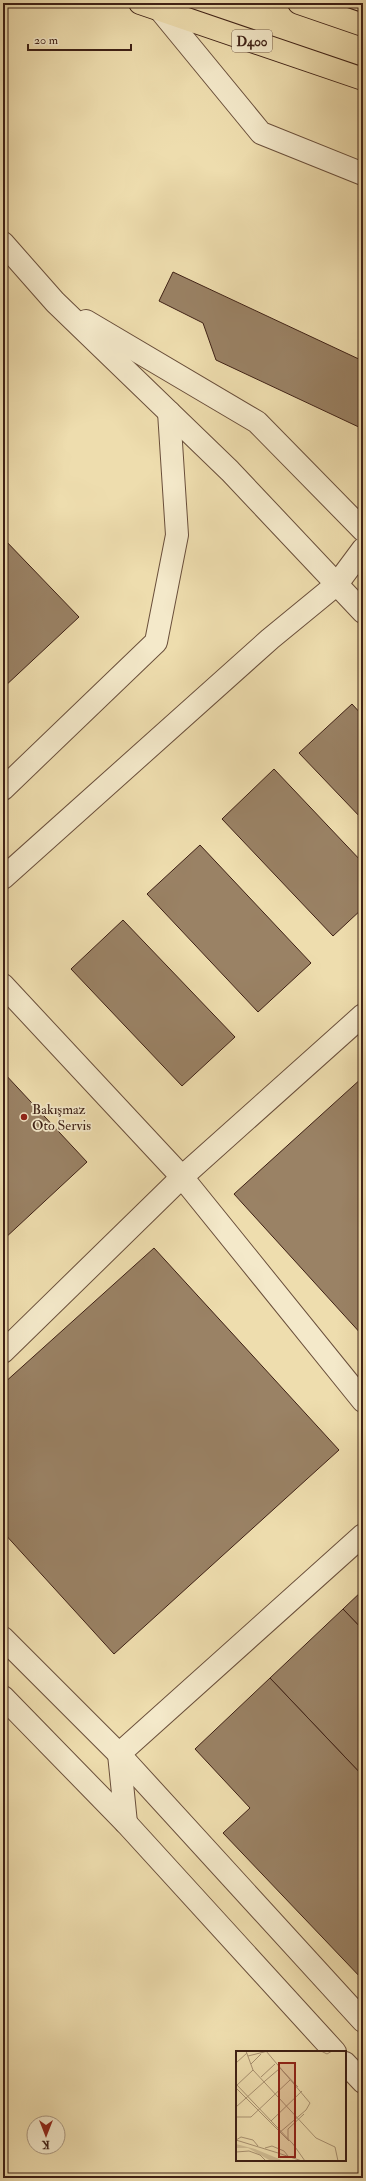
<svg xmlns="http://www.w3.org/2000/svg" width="366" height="2181" font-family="'IM FELL Double Pica',serif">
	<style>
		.building { fill: #9a8265; stroke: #3e2015 }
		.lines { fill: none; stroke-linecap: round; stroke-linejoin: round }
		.minor-casing { stroke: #6a4f3b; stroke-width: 24 }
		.highway-casing { stroke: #3e2015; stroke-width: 24 }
		.minor { stroke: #f4e9ca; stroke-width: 22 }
		.highway { stroke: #eeddae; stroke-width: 22 }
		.poi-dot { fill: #8f2418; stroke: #f4e9ca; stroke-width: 1.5 }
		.labels { text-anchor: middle; stroke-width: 3.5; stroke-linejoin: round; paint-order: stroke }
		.shield { fill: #f4e9ca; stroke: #755c4b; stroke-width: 1 }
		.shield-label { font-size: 13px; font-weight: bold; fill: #3e2015 }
		.poi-label { font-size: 14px; fill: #3e2015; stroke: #f4e9ca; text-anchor: start }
		.inset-road { fill: none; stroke: #a89171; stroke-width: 1 }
		.view { fill: #8f2418; fill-opacity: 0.15; stroke: #8f2418; stroke-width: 2 }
		.inset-edge { fill: none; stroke: #3e2015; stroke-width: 2 }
	</style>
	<rect width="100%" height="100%" fill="#eeddae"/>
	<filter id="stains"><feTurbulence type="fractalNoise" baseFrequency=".005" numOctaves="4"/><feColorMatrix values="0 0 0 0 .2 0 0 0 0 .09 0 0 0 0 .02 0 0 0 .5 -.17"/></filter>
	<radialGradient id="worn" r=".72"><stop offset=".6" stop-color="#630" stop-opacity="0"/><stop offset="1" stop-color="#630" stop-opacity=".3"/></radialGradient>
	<g class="building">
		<polygon points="173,272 363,361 363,429 216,360 203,323 159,301"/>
		<polygon points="3,538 79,617 3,688"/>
		<polygon points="352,704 363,716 363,820 299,753"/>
		<polygon points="274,769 363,863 363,908 333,936 222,819"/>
		<polygon points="200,845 311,963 258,1012 147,894"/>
		<polygon points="123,920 235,1037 182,1086 71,969"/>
		<polygon points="3,1072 87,1162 3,1240"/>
		<polygon points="363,1077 363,1336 234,1194"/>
		<polygon points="154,1248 339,1450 114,1654 3,1532 3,1384"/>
		<polygon points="363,1590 363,1630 343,1609"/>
		<polygon points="343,1609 363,1630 363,1776 270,1678"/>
		<polygon points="270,1678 363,1776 363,1980 223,1833 250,1808 195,1749"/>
	</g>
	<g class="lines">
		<g class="minor-casing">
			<g id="minor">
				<polyline points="160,10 261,133 363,174"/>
				<polyline points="3,243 55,302 230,471 363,612"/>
				<polyline points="86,321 257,422 363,530"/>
				<polyline points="3,789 156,642 177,535 169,412"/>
				<polyline points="3,878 270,639 337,584 363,549"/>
				<polyline points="3,985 182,1177 363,1401"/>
				<polyline points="3,1352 182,1177 363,1015"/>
				<polyline points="3,1638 119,1754 363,2021"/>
				<polyline points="3,1697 126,1823 335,2052"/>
				<polyline points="126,1823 119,1754 363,1535"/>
				<polyline points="345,2063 363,2082"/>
			</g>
		</g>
		<g class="highway-casing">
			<g id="highway">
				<polyline points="140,3 363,79"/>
				<polyline points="299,3 363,25"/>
			</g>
		</g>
		<use href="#minor" class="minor"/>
		<use href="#highway" class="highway"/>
	</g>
	<circle class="poi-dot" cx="24" cy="1117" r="4"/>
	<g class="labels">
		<rect class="shield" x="232" y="30" width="40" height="22" rx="3"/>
		<g class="shield-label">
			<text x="252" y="46">D400</text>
		</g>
		<g class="poi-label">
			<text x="32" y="1114">Bakışmaz<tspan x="32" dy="16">Oto Servis</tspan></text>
		</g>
	</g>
	<g transform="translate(236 2051)">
		<rect width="110" height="110" fill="#eeddae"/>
		<path d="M0,93l19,5 29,12h-13l-23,-13h-12z" fill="#d0bd94"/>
		<path class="inset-road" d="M10,0l7,19 63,68 19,9 3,14M30,0l44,52 -4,7 -27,23M85,0l6,3 5,-3M12,5l20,-5M0,12l11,-10M15,13l10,-10M42,15l20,21M25,26l14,-13M29,30l14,-12M0,33l57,60 12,17M0,35l17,-16M0,37l53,53M0,56l29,-26M0,66h15l39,-37M35,70l31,-30M52,88v-10l16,-15M0,89l5,-3 12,3 5,6M0,89l42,13M29,97l7,-2 12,5 4,5M0,101l13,-1 11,4 6,6M42,102l24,8"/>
		<path class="view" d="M43,12h16v94h-16z"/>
		<rect width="110" height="110" class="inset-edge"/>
	</g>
	<rect width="366" height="2181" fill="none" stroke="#eeddae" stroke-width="16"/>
	<rect x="4" y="4" width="358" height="2173" fill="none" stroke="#3e2015" stroke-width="2"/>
	<rect x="8" y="8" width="350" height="2165" fill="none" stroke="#3e2015"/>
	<g transform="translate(46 2135) rotate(180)"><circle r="19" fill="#f4e9ca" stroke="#ab9982"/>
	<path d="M0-3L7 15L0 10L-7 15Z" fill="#8f2418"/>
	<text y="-6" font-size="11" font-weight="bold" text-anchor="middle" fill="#3e2015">K</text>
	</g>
	<path d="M28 44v6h103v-6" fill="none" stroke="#3e2015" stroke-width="2"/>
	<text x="34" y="44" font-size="12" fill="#3e2015" stroke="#f4e9ca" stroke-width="3" paint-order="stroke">20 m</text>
	<rect width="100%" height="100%" filter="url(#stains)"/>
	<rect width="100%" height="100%" fill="url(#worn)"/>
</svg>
